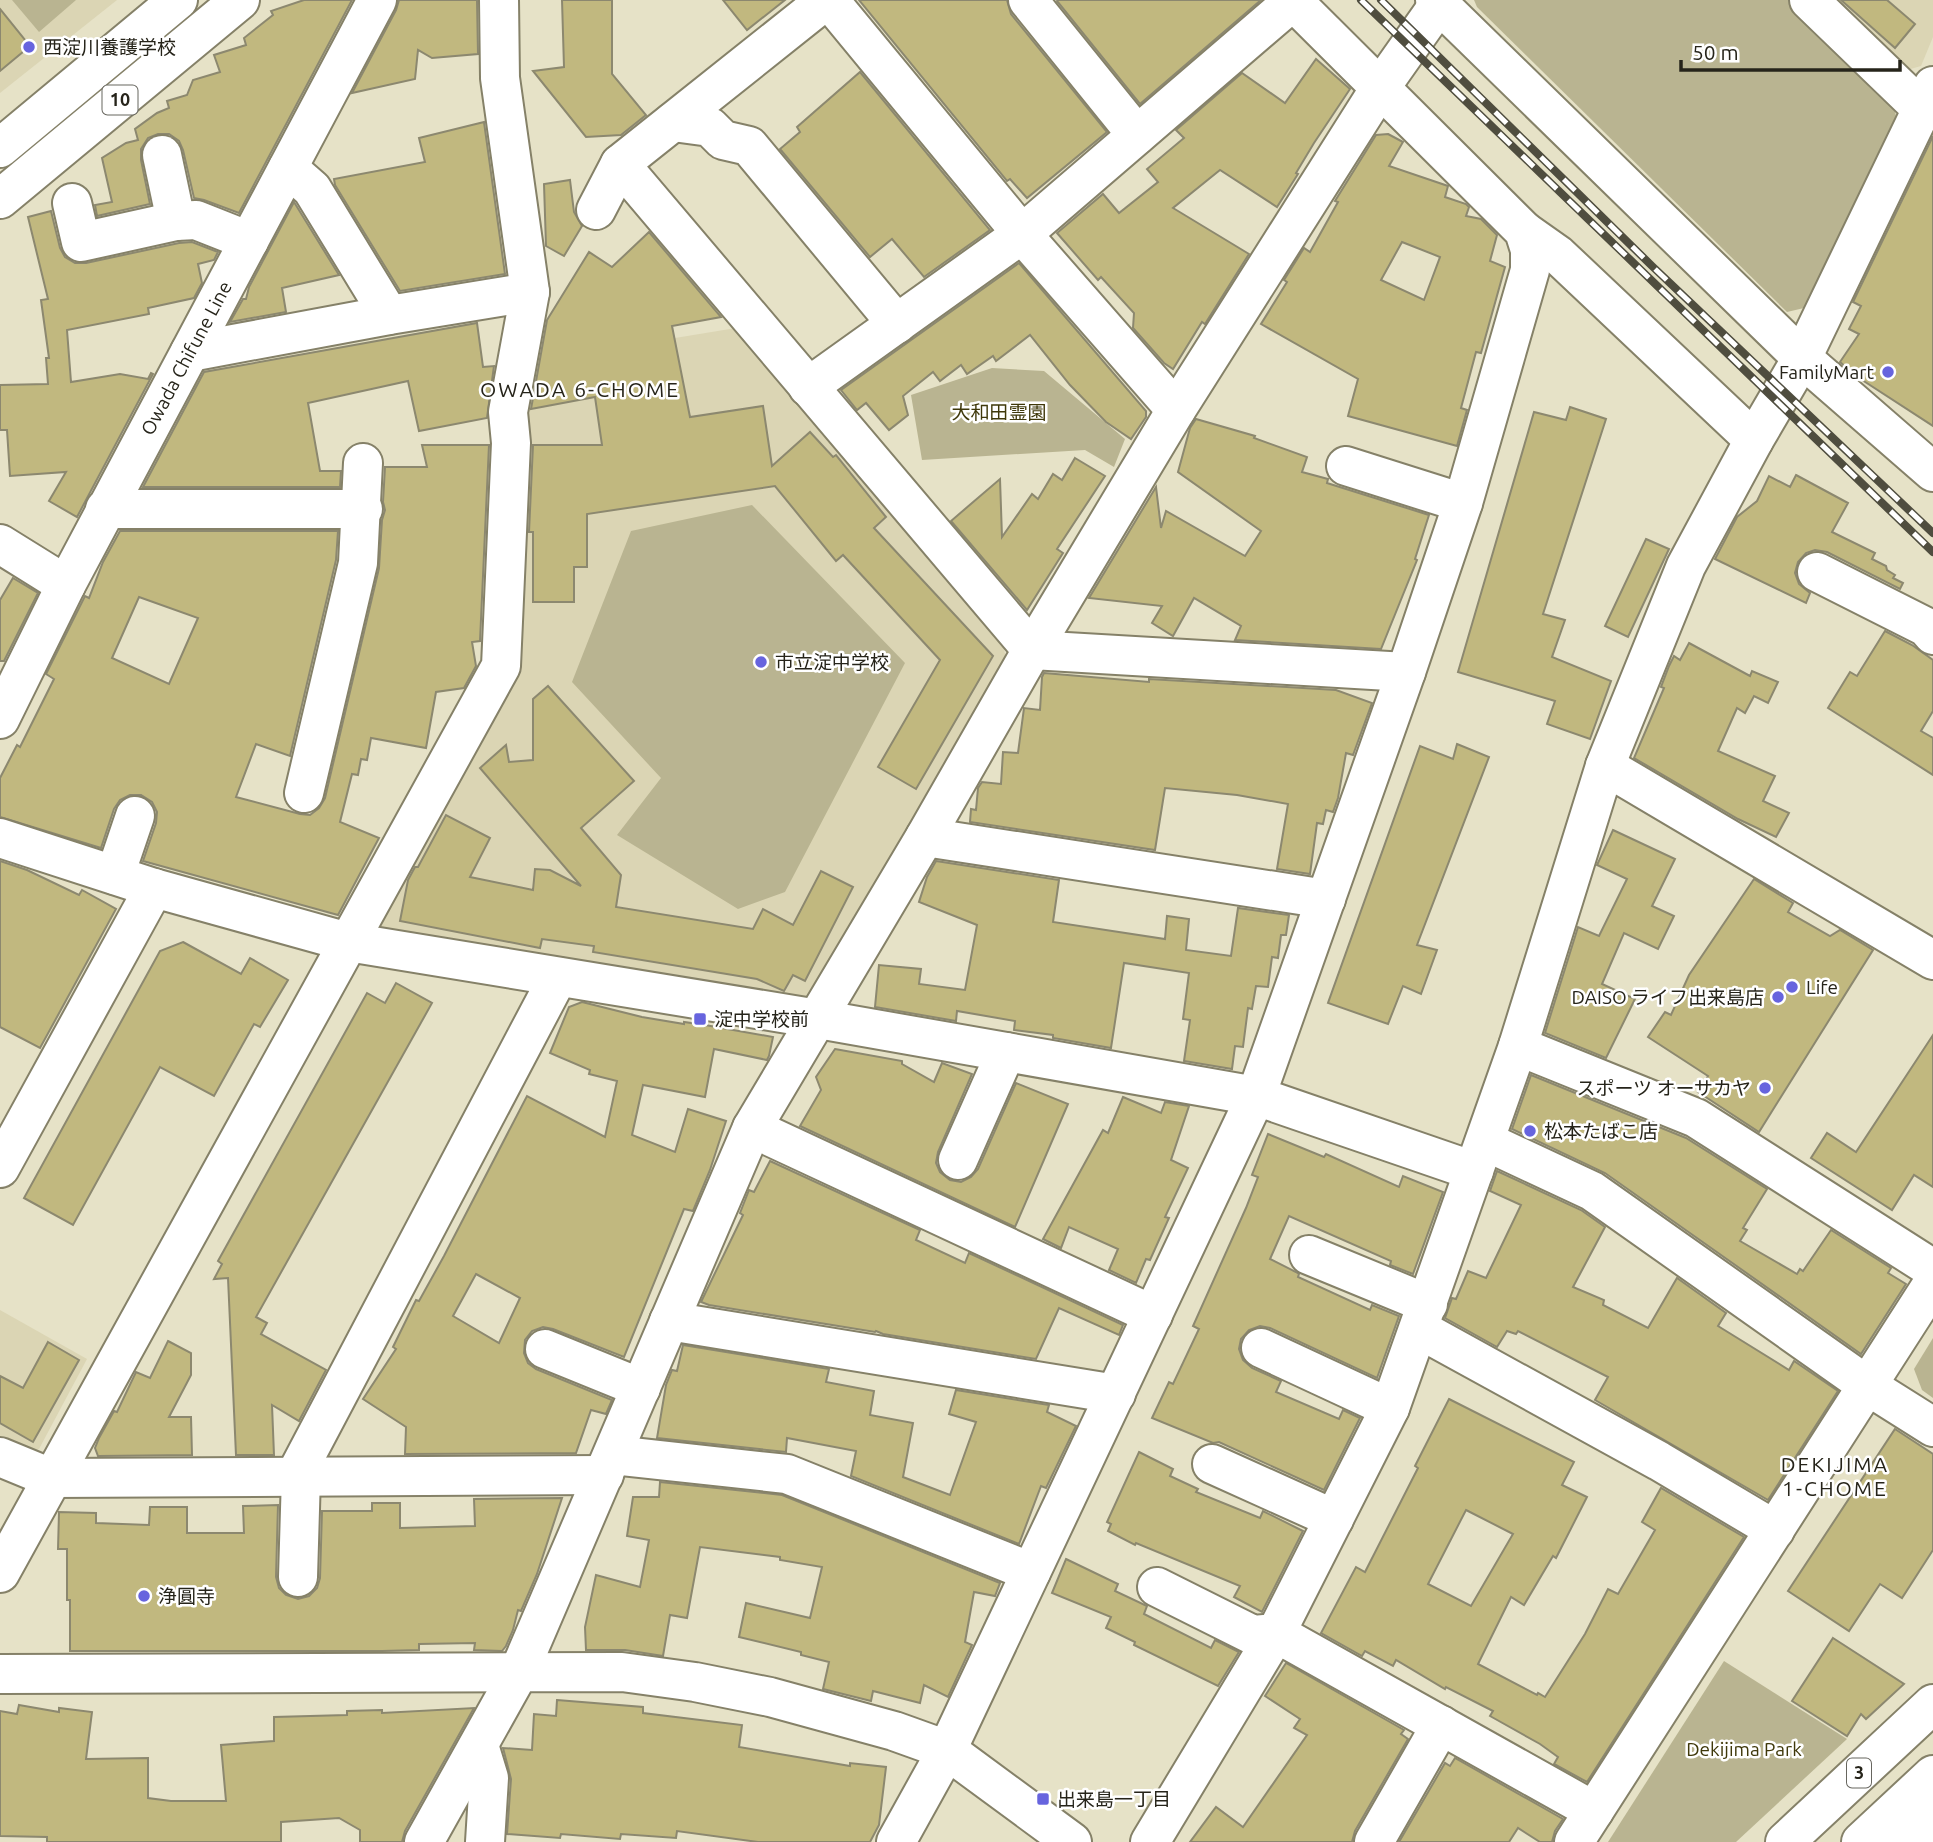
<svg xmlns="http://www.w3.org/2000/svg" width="1933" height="1842" font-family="Ubuntu,'Noto Sans JP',sans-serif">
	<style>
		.built { fill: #dbd5b4 }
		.green { fill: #b9b491 }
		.building { fill: #c1b87f; stroke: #8c886f; stroke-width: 2; fill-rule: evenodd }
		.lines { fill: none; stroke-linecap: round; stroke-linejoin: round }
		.minor-casing { stroke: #858168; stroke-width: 42 }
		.major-casing { stroke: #858168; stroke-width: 42 }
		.highway-casing { stroke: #858168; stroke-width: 42 }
		.minor { stroke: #fff; stroke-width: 38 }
		.major { stroke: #fff; stroke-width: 38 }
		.highway { stroke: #fff; stroke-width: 38 }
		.rail-casing { stroke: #4f4d3f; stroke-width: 8 }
		.rail { stroke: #fff; stroke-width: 5; stroke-dasharray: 16; stroke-linecap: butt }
		.poi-dot { fill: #6764de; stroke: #fff; stroke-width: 2.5 }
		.labels { text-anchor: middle; stroke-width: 5; stroke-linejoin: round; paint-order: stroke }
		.shield { fill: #fff; stroke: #67665f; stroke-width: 2 }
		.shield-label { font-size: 18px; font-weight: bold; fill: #26241a }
		.poi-label { font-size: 19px; fill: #26241a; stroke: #fff; text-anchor: start }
		.street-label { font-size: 19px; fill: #26241a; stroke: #fff }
		.park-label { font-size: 19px; fill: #3f380a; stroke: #fff }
		.neighbourhood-label { font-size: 21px; letter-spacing: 2px; fill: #26241a; stroke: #fff }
	</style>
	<rect width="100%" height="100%" fill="#e6e2c7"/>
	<g class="built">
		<polygon points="0,0 117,0 0,93"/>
		<polygon points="1826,0 1933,0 1933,37 1921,66 1900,72"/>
		<polygon points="742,327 1003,645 1006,658 818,992 797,999 386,935 378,920 517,665 522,357 583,347 596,351"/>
		<polygon points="0,1310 87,1359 39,1449 30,1452 0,1438"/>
	</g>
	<g class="green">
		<polygon points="12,0 76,0 39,32"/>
		<polygon points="1474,0 1789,0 1893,102 1896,116 1804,308 1787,312 1477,7"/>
		<polygon points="992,368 1044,371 1125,439 1114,467 1085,450 922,460 911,395"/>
		<polygon points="752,505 905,663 785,892 738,909 617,835 661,778 572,682 631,531"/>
		<polygon points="1933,1338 1933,1398 1922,1390 1914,1369"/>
		<polygon points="1724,1661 1847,1739 1736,1842 1608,1842"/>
	</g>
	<g class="building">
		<polygon points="304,0 352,0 239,213 204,200 194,198 183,150 179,141 169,134 158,134 148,138 141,149 141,160 150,204 97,216 95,205 112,202 102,158 126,143 138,140 135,129 157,113 169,108 167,101 187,95 193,80 220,72 214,55 246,45 244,38 273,15 271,11"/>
		<polygon points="399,0 477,0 478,54 432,58 418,50 415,79 352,93 396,10"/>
		<polygon points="562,0 612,0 612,74 646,115 621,135 586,137 533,71 564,67"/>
		<polygon points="723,0 785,0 747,30"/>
		<polygon points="859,0 1007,0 1011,14 1107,132 1027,198 1010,179 1007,181"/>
		<polygon points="1058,0 1261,0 1140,104 1057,1"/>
		<polygon points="1841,0 1887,0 1915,24 1895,48"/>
		<polygon points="0,9 30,46 0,71"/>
		<polygon points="1316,59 1350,89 1314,143 1296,173 1298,174 1277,207 1220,170 1173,208 1249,254 1205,324 1202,322 1173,369 1164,363 1133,328 1134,313 1101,277 1098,280 1057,233 1103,194 1119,213 1158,182 1147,169 1184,138 1176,130 1242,73 1285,103"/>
		<polygon points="860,72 990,230 924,277 892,239 870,257 780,149 800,132 797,127"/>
		<polygon points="484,122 505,274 400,291 335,185 334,179 425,162 419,138"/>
		<path d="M1388,134l15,8 -14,24 59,20 -3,11 21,7 3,3 -3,9 15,3 16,16 -7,26 15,6 -24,86 -5,-1 -15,56 6,2 -10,36 -109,-30 10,-37 -97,-55 26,-42 -3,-2 20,-32 6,4 28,-50 -3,-1 41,-66zM1402,242l38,15 -16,43 -43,-20z"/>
		<polygon points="1933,136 1933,426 1856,376 1840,362 1859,334 1849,329 1861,306 1853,302"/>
		<polygon points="570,180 574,212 582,226 564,256 546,246 544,184"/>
		<polygon points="294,202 339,275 282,288 286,312 230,322 243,299 246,299 249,287"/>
		<polygon points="51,211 60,248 65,257 75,263 86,263 179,243 192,242 218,252 214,260 198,264 202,283 194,298 148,308 149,314 67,330 71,382 120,374 148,379 151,373 153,374 77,517 49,501 66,472 10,476 7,430 0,430 0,385 48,384 46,358 49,358 41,300 48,299 28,217"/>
		<polygon points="649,232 721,317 672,326 690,417 763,406 772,466 810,432 833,457 836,455 886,517 874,528 993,656 916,789 878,767 940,660 843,555 836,561 775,486 587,514 587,567 574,567 574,602 533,602 533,532 529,532 533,445 602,445 595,397 531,409 547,320 589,252 612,267"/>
		<polygon points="1019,263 1146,411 1146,417 1131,439 1106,422 1070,385 1030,335 996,361 993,356 967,374 961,365 940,381 933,372 903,396 908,415 889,430 866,403 857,410 841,390"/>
		<polygon points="477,323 483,367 494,366 487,418 419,431 408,381 308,403 320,471 341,471 340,487 143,487 204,372"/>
		<polygon points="1570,407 1606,419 1543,614 1565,620 1552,657 1611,681 1590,739 1547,724 1555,701 1458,672 1534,412 1566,420"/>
		<polygon points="1196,419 1255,436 1254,438 1307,457 1302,472 1328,479 1327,483 1429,515 1415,559 1417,560 1381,649 1235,640 1241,626 1194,598 1173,636 1152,623 1162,606 1089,598 1156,487 1161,528 1166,511 1245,556 1261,531 1178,472 1190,428"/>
		<path d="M422,445h67l-9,196 -8,1 4,24 -12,22 -28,4 -10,56 -55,-10 -4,22 -6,-1 -3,16 -6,-1 -12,48 39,16 -41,77 -195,-54 13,-38 1,-11 -5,-10 -11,-7h-11l-10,5 -6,9 -13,39 -101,-31v-39l17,-33 3,2 34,-68 -8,-5 39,-78 4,2 14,-36 17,-31h218l-2,29 -46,196 -34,-12 -20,53 64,17 10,1 9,-7 6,-10 54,-230 3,-48 3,-10 -2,-8 2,-35h42zM139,597l59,21 -29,66 -57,-26z"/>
		<polygon points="1075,458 1105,476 1057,549 1063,553 1027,610 951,521 1000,479 1002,537 1032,494 1038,499 1053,474 1062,480"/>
		<polygon points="1796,475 1848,503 1832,532 1875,553 1872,559 1886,566 1887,570 1895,575 1893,578 1903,583 1900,589 1827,552 1815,550 1806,553 1798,562 1795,573 1799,584 1810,593 1806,603 1715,559 1737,517 1757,501 1769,476 1790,487"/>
		<polygon points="1646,539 1669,549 1628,637 1605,626"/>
		<polygon points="13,578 38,593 4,661 0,661 0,600"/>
		<polygon points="1885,631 1912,645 1933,660 1933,711 1921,731 1933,738 1933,775 1828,708 1850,672 1857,676"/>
		<polygon points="1689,643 1750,676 1752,671 1778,682 1768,703 1754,696 1745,713 1737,708 1718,751 1775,776 1763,801 1789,813 1776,837 1738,819 1634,758 1664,688 1661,687 1669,666 1674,656 1680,660"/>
		<polygon points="1044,673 1149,682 1149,679 1336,690 1372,703 1353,755 1346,753 1338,798 1333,812 1326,810 1323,824 1317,823 1310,874 1277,869 1288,804 1237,795 1165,788 1155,850 970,822 971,809 976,810 978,788 982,782 1001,784 1003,752 1018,753 1024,708 1040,710 1042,677"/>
		<polygon points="548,686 634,781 581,828 621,875 616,907 753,929 763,909 793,925 821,871 853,887 805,981 793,975 784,991 757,979 593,952 594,946 542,939 540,948 400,921 408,880 415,867 418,867 446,815 490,838 470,877 533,890 535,869 550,870 581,886 480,768 506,745 509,762 533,760 533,699"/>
		<polygon points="1457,744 1489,757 1417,945 1437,950 1421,994 1403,986 1388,1024 1328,1003 1420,746 1453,759"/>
		<polygon points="1613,830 1675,859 1652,906 1674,916 1658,949 1624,933 1602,984 1635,999 1606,1058 1545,1033 1578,927 1599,936 1627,879 1597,865"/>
		<polygon points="0,861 27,870 79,895 82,890 116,909 40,1048 0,1027"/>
		<polygon points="936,861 1059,880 1053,922 1165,939 1167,916 1189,919 1186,950 1231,956 1238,908 1289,915 1286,935 1281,935 1278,958 1272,957 1268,987 1256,986 1252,1009 1248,1008 1243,1047 1235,1046 1232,1069 1184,1061 1190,1020 1183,1019 1189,973 1124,963 1111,1048 1053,1038 1053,1035 1014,1030 1015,1021 957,1011 956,1021 875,1007 879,965 921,969 919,984 965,990 977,925 919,902 927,877"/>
		<polygon points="1754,879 1793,903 1788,912 1830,936 1840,930 1873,950 1759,1132 1698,1092 1708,1076 1648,1037 1665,1012 1671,1015 1689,975"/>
		<polygon points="183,942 241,974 250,958 288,980 260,1027 254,1024 214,1096 160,1067 73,1225 24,1198 160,951"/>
		<polygon points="396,983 432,1003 256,1317 267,1323 261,1334 326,1370 299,1421 272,1405 274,1455 236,1455 228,1278 214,1279 222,1264 218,1261 367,993 385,1003"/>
		<path d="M582,1002l60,15 42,7v-2l21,3 68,12 -4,19 -2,4 -53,-11 -9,48 -62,-12 -11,50 43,17 13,-43 38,12 -16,49 -17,41 -9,-2 -60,148 -71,-28 -10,-2 -11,4 -7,9 -1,13 4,10 8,6 76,31 -6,14 -15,-4 -15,43 -171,1 1,-27 -43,-28 33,-50 -3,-2 23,-47 3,1 25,-45 83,-160 78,41 12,-56 -28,-7 1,-4 -40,-17 19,-46zM476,1274l44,24 -21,45 -46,-27z"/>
		<polygon points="1933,1035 1933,1187 1914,1175 1892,1210 1811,1158 1827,1133 1856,1152"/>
		<polygon points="835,1049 902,1061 902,1064 934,1082 942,1063 972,1074 938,1152 936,1163 940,1172 950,1180 961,1182 971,1177 978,1169 1016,1083 1068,1104 1015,1227 800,1126 821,1090 816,1077"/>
		<polygon points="1531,1075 1686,1138 1767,1189 1743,1228 1747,1230 1740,1241 1797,1274 1800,1269 1803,1271 1831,1230 1891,1268 1888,1273 1906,1284 1861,1354 1605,1173 1512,1129"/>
		<polygon points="1123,1097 1161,1113 1165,1102 1189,1106 1171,1160 1188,1168 1165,1217 1169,1218 1150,1260 1146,1259 1136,1283 1109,1270 1118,1249 1069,1227 1061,1248 1043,1239 1103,1130 1108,1133"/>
		<polygon points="1268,1134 1324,1157 1326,1154 1399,1187 1403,1176 1443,1192 1413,1274 1390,1265 1391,1261 1289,1216 1270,1259 1296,1272 1299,1274 1298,1277 1370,1310 1372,1305 1399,1316 1377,1378 1270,1328 1260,1326 1249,1330 1241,1339 1239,1349 1243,1360 1252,1368 1281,1381 1276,1392 1339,1419 1343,1410 1360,1418 1324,1490 1219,1442 1213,1443 1152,1418 1169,1382 1173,1384 1199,1329 1193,1326 1246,1208 1258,1177 1252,1175"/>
		<polygon points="770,1161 920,1230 916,1240 965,1263 969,1253 1123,1325 1119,1335 1059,1308 1036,1359 883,1334 876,1331 875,1332 709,1305 701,1302 743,1215 740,1213 749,1190 754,1192"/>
		<polygon points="1497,1171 1581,1210 1605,1227 1573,1287 1604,1300 1603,1305 1648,1328 1677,1278 1726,1313 1718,1326 1789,1370 1794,1361 1838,1391 1768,1500 1595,1400 1608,1377 1518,1331 1516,1334 1507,1331 1497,1347 1445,1318 1452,1298 1456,1299 1468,1271 1486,1278 1521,1205 1490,1191"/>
		<polygon points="168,1341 191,1353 191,1375 169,1417 191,1417 192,1455 98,1456 95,1448 99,1438 114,1411 117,1412 136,1372 150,1378"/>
		<polygon points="48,1342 79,1360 33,1442 0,1423 0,1376 23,1388"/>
		<polygon points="683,1345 829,1369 826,1382 874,1391 870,1415 913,1423 903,1477 950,1495 976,1422 949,1414 956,1390 1049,1405 1047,1412 1076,1426 1046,1488 1041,1486 1019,1544 851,1476 856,1451 787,1438 786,1452 657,1438 666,1385 672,1370 677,1371"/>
		<path d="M1449,1399l125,63 -12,23 25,12 -31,61 -3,-2 -29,49 -13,-8 -33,67 59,31 1,-2 7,4 40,-63 23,-45 10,5 37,-64 -13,-8 19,-34 83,49 -157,245 -33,-18 4,-7 -18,-13 -50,-28 3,-5 -47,-24 -1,2 -49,-29 -3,6 -28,-15 -3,5 -41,-23 35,-66 9,5 53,-104 -3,-2zM1466,1510l47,24 -42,72 -43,-22z"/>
		<polygon points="1895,1429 1933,1454 1933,1550 1902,1598 1880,1584 1849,1631 1788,1591"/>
		<polygon points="1139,1452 1173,1469 1170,1476 1198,1489 1196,1492 1260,1518 1263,1511 1303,1531 1262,1612 1234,1597 1240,1586 1136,1543 1135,1545 1108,1531 1111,1524 1107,1522"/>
		<polygon points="660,1482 782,1495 1000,1583 995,1596 974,1592 965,1642 972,1645 948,1697 924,1685 920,1703 873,1691 871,1701 823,1689 829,1662 801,1655 801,1652 739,1637 746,1603 810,1618 822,1567 780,1560 780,1557 700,1547 687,1618 670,1615 663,1656 625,1650 586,1650 585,1627 596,1575 640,1587 649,1540 627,1536 633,1497 659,1497"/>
		<polygon points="562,1498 537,1574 521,1611 518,1610 513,1630 506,1646 502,1651 474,1650 475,1643 419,1644 419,1650 382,1651 70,1651 70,1600 67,1600 67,1549 58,1549 59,1512 96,1513 96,1523 149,1525 150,1507 187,1507 187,1533 244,1533 243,1506 278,1505 276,1577 279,1588 286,1595 298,1599 309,1596 317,1588 320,1578 322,1511 372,1511 372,1503 400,1503 400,1528 475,1526 474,1499"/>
		<polygon points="1066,1559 1118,1584 1115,1591 1147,1606 1144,1614 1211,1648 1215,1640 1239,1652 1218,1686 1134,1645 1135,1642 1106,1628 1111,1617 1052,1593"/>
		<polygon points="1833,1638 1904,1684 1866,1719 1861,1714 1847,1736 1792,1701"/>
		<polygon points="1286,1663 1404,1730 1401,1734 1408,1739 1355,1831 1352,1842 1190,1842 1216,1807 1243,1827 1307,1735 1294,1728 1300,1719 1265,1696"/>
		<polygon points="557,1700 643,1707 643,1713 742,1725 739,1747 850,1766 850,1763 886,1767 879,1825 870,1842 758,1842 677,1831 676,1838 621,1834 620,1839 561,1834 560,1838 507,1834 511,1779 503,1748 532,1750 534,1714 556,1716"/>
		<polygon points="19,1705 59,1712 59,1708 92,1712 86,1759 148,1758 148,1798 171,1801 226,1801 221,1745 274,1741 274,1717 347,1715 347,1711 382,1710 382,1713 474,1708 405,1831 402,1842 360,1842 360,1830 339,1818 281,1822 281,1842 47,1842 47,1837 0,1836 0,1711 17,1714"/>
		<polygon points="1455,1758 1563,1819 1555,1831 1552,1842 1540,1842 1518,1828 1509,1842 1399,1842 1445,1763 1450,1766"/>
	</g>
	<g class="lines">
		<g class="minor-casing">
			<g id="minor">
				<polyline points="829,0 1022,234 1176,410"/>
				<polyline points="1028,0 1137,135"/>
				<polyline points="1435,0 1802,358 1933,472"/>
				<polyline points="1809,0 1923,110"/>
				<polyline points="673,122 710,127 723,140 749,146 897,324"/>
				<polyline points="162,155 176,221"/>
				<polyline points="620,164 1032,650 1406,672"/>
				<polyline points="288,168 312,189 389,315"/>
				<polyline points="72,203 81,242 176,221 196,220 249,241"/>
				<polyline points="596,210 620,164 826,0"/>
				<polyline points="1524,231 1558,255 1754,440"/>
				<polyline points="190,352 389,315 530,292"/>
				<polyline points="808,387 1022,234 1293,1"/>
				<polyline points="1346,466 1463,503"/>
				<polyline points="105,509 363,509"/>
				<polyline points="0,544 66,585"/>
				<polyline points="1817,572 1926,627 1933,635"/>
				<polyline points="1605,766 1933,960"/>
				<polyline points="304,793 358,563 363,463"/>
				<polyline points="925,837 1326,899"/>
				<polyline points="0,838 154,888 348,942 818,1019 1256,1096 1474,1171"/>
				<polyline points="115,875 135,816"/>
				<polyline points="1518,1046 1696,1118 1933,1269"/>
				<polyline points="752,1128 1153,1315"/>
				<polyline points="1485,1141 1592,1191 1868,1386 1933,1427"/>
				<polyline points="958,1160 1006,1052"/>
				<polyline points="0,1168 154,888"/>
				<polyline points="1309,1255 1428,1304"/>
				<polyline points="669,1321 1116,1394"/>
				<polyline points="1419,1329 1659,1461 1775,1530"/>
				<polyline points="1261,1348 1390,1408"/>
				<polyline points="545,1349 641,1388"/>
				<polyline points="613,1455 787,1474 1031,1572"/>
				<polyline points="0,1457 51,1478 604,1475"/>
				<polyline points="1212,1464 1334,1519"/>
				<polyline points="295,1476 558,977"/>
				<polyline points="0,1573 501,666 511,443 508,412 530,292 500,78 499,0"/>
				<polyline points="298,1577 301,1476"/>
				<polyline points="1157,1587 1253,1635 1276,1633 1594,1811"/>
				<polyline points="0,1674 622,1672 695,1682 770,1697 894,1731 947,1750 1072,1842"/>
				<polyline points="479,1745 489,1778 485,1842"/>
				<polyline points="424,1842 518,1674 752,1128 925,837 1032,650 1176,410 1380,88 1442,0"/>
				<polyline points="896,1842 947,1750 1256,1096 1406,672 1463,503 1530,270 1530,250 1524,231 1292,0"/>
				<polyline points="1150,1842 1276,1633 1390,1408 1518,1046 1605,766 1686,566 1754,440 1802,358 1933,86"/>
				<polyline points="1374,1842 1441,1725"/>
				<polyline points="1574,1842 1933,1283"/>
				<polyline points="1906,1842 1933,1817"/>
			</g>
		</g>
		<g class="major-casing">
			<g id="major">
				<polyline points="0,148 178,0"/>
				<polyline points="0,199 240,0"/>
				<polyline points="0,719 66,585 377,0"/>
			</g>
		</g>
		<g class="highway-casing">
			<g id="highway">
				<polyline points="1785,1842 1933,1704"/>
				<polyline points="1861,1842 1933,1775"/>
			</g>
		</g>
		<use href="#minor" class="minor"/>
		<use href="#major" class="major"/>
		<use href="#highway" class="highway"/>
		<g class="rail-casing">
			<g id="rail">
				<polyline points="1361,0 1933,552"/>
				<polyline points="1381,0 1652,266 1933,533"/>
			</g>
		</g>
		<use href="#rail" class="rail"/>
	</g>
	<g class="poi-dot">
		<circle cx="29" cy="47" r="7"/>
		<circle cx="1888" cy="372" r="7"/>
		<circle cx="761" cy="662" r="7"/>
		<circle cx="1792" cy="987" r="7"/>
		<circle cx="1778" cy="997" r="7"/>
		<rect x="693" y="1012" width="14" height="14" rx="3.5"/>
		<circle cx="1765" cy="1088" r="7"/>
		<circle cx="1530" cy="1131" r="7"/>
		<circle cx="144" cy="1596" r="7"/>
		<rect x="1036" y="1792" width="14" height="14" rx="3.5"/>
	</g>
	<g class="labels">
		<g class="shield">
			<rect x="102.5" y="85.5" width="35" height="29" rx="5"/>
			<rect x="1847" y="1758.5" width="24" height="29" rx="5"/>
		</g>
		<g class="shield-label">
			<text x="120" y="106">10</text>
			<text x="1859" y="1779">3</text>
		</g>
		<g class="poi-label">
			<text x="43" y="54">西淀川養護学校</text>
			<text x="1874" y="379" text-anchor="end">FamilyMart</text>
			<text x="775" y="669">市立淀中学校</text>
			<text x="1806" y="994">Life</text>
			<text x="1764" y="1004" text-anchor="end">DAISO ライフ出来島店</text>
			<text x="714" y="1026">淀中学校前</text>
			<text x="1751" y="1095" text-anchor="end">スポーツ オーサカヤ</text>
			<text x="1544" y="1138">松本たばこ店</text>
			<text x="158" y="1603">浄圓寺</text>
			<text x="1057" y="1806">出来島一丁目</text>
		</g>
		<g class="street-label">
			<text transform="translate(186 358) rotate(-62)" y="7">Owada Chifune Line</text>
		</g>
		<g class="park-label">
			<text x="999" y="419">大和田霊園</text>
			<text x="1744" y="1756">Dekijima Park</text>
		</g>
		<g class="neighbourhood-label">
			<text x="580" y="397">OWADA 6-CHOME</text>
			<text x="1835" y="1472">DEKIJIMA<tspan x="1835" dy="24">1-CHOME</tspan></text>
		</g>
	</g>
	<path d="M1681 60v10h219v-10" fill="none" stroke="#26241a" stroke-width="3.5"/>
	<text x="1692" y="60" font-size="21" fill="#26241a" stroke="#ffffff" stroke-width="5" paint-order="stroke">50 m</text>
</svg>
